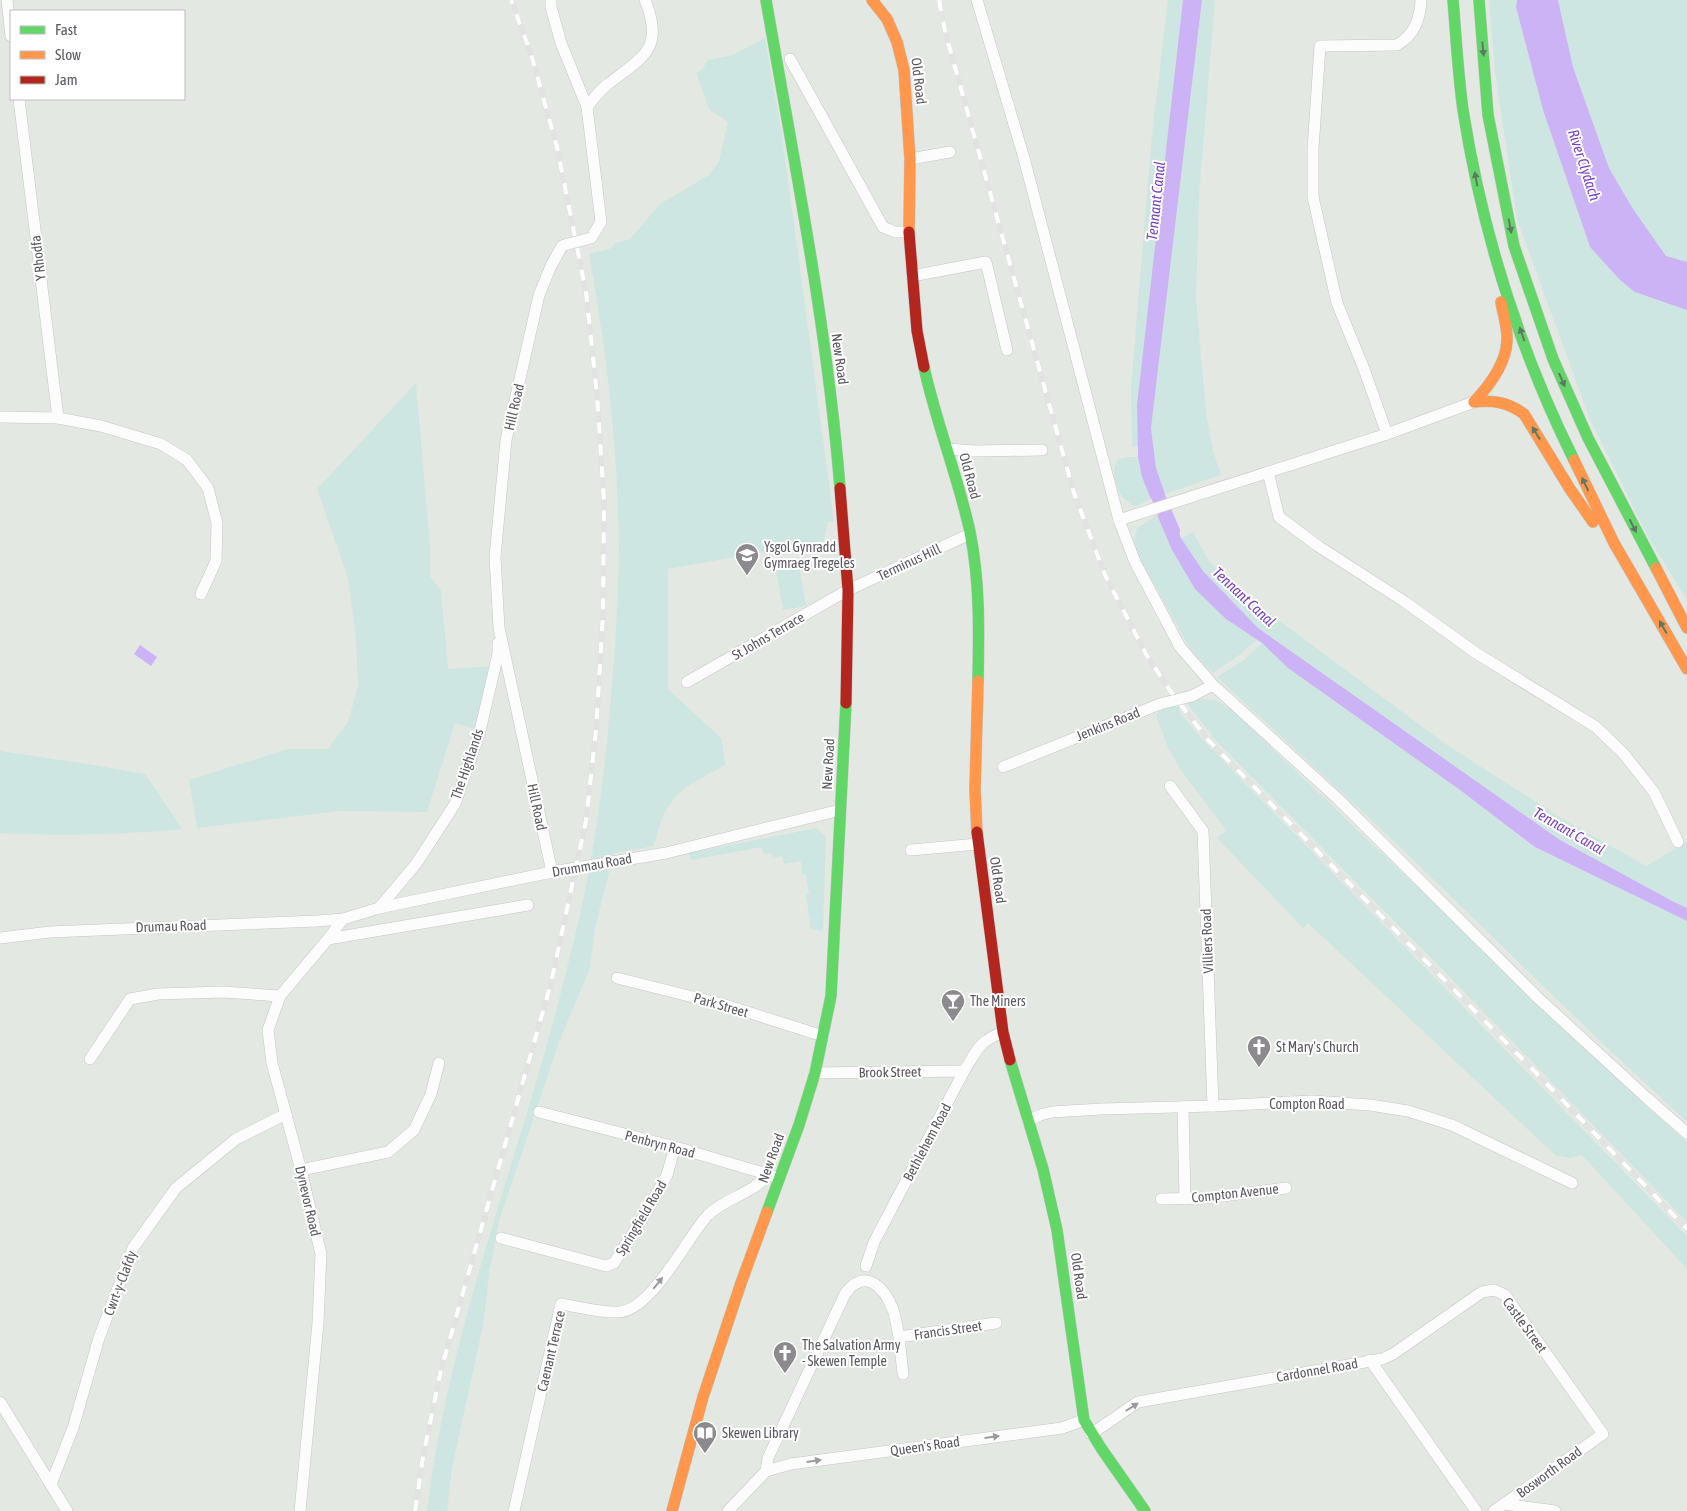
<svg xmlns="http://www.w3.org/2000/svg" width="1687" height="1511" font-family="'Asap Condensed',sans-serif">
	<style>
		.green { fill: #cde6e1 }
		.water { fill: #ccb3f6 }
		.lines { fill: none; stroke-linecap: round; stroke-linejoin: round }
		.canal { stroke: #ccb3f6; stroke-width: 14 }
		.street-casing { stroke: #c5c5c6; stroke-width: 12 }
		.fast-casing { stroke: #c4c4c5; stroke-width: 12 }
		.slow-casing { stroke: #c4c4c5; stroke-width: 12 }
		.jam-casing { stroke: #c4c4c5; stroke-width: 12 }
		.street { stroke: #fbfcfb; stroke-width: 11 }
		.fast { stroke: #63d668; stroke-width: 11 }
		.slow { stroke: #ff974d; stroke-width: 11 }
		.jam { stroke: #b3261e; stroke-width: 11 }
		.rail-casing { stroke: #e1e2e1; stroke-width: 5.5 }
		.rail { stroke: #fff; stroke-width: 4; stroke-dasharray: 11; stroke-linecap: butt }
		.street-bridge-casing { stroke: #c5c5c6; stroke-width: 12; stroke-linecap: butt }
		.street-bridge { stroke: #fbfcfb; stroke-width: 11 }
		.oneway { fill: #5e7862 }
		.oneway2 { fill: #9c9a9e }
		.labels { text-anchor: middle; stroke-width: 4; stroke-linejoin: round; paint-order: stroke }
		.street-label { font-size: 14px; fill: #5c5860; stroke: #fff }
		.poi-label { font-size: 14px; fill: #5c5860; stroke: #fff; text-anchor: start }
		.water-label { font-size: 15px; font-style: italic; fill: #7b40c1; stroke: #fff }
	</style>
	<rect width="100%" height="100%" fill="#e4e8e2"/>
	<g class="green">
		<polygon points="1168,0 1183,0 1137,405 1138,446 1132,447 1131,387 1152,134"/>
		<polygon points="1202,0 1215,0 1199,197 1196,298 1206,412 1213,451 1221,475 1165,494 1156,468 1151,428"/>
		<polygon points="1489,0 1517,0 1516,7 1543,110 1590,247 1620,280 1687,310 1687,600 1647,535 1589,417 1517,219 1495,72"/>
		<polygon points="1558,0 1687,0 1687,262 1666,256 1633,209 1609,168 1573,67"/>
		<path d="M765,38l17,97 52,386 -6,1 -4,19 -156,28v120l54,50 3,26c-14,8 -37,19 -48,30 -13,14 -19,33 -23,51l-40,7 -19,75 -5,40 -31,74 -60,179 -10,53 -6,52 -31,142 -5,43h-20c20,-169 83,-329 127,-492 12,-46 24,-92 33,-138 14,-74 22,-149 27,-224 4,-49 6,-98 4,-148 -3,-85 -14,-171 -29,-255l21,-5 5,-6 15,-4 30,-35 49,-29 10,-14 9,-39 -19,-13 -13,-36 6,-3 6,-10 25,-5z"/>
		<polygon points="416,383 430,547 430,577 441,590 448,669 495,666 480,731 455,723 427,812 338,811 197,828 189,780 288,749 328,749 348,722 358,686 356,639 348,578 317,489"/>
		<path d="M1126,457h12l4,20 9,22 -17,8c-4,-4 -9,-7 -12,-11 -7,-11 -15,-36 4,-39z"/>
		<polygon points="1157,515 1172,550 1226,619 1257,640 1242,653 1213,673 1191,650 1136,552 1134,543 1137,528"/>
		<polygon points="1193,532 1210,563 1261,607 1447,745 1558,816 1646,866 1687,842 1687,908 1674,902 1560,840 1258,628 1203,571 1181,538"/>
		<polygon points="799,566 806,606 783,610 776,570"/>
		<polygon points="1262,643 1288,668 1460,790 1535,847 1687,921 1687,1122 1602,1043 1400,847 1217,677 1244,660"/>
		<polygon points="1199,699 1215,700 1232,710 1640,1100 1687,1142 1687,1222 1434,961 1217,742 1186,702"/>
		<polygon points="1178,705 1181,714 1202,739 1687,1236 1687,1269 1582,1155 1570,1158 1555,1155 1308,923 1303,928 1217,838 1226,830 1180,769 1167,746 1156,715 1161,709"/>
		<path d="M0,751l81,12 64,11 37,55c-60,6 -121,7 -182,4z"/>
		<polygon points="817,828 826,837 823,931 811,929 806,895 809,894 806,875 803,875 801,861 784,864 782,856 773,858 772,853 763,854 762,847 691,860 689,853"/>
	</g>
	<g class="water">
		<polygon points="1183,0 1202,0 1151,428 1156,468 1165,494 1151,499 1142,477 1138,457 1137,405"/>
		<polygon points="1517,0 1558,0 1573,67 1609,168 1633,209 1666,256 1687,262 1687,310 1635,292 1620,280 1590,247 1543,110 1516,7"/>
		<polygon points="1171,513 1181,538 1203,571 1258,628 1560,840 1674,902 1687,908 1687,921 1535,847 1460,790 1288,668 1262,643 1226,619 1195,589 1172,550 1157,515"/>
		<polygon points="140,645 157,657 151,666 134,654"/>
	</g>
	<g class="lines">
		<polyline class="canal" points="1151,480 1173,531"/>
		<g class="street-casing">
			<g id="street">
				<polyline points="7,0 11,36"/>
				<polyline points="551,0 551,7 561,43 587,107"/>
				<polyline points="977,0 1024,158 1119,520 1135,562 1180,647 1213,685 1337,798 1537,997 1648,1099 1687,1133"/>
				<polyline points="790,59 883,227 895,232 909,232"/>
				<polyline points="19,99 58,418"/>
				<polyline points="910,159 950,152"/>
				<path d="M591,238l10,-16 -14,-115c6,-8 13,-17 21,-23 35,-27 57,-35 37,-84"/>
				<polyline points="912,276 986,262 1007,350"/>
				<polyline points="0,417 58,418 101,426 161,444 187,460 208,488 217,523 216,561 201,594"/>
				<path d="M1387,434l-23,-65 -27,-66 -24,-106v-48l7,-103 77,-1c17,-10 23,-25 24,-45"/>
				<polyline points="947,449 975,451 1042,450"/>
				<polyline points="1268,472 1279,517 1318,546 1405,602 1476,653 1596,727 1623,753 1654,792 1678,842"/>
				<polyline points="1119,520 1387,434 1474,402"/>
				<polyline points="687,682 848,590 970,534"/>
				<polyline points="1192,696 1213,685"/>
				<polyline points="1003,767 1160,704"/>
				<polyline points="1170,786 1203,831 1213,1106"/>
				<polyline points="911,850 978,844"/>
				<polyline points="552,872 499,628 495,557 506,440 539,295 551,266 562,246 568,244"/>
				<polyline points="379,908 416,864 455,804 480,731 498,654 498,643"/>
				<polyline points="0,938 50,932 317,921 343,919 379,908 552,872 666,853 840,810"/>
				<polyline points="328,939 528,905"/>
				<polyline points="617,978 725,1005 823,1036"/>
				<polyline points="90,1059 130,999 158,994 223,992 280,996"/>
				<polyline points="815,1073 964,1071"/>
				<polyline points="1183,1107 1185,1199"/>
				<polyline points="539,1112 675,1147 773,1176"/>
				<polyline points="1028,1121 1040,1115 1052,1112 1101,1109 1213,1106 1312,1101 1370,1105 1408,1111 1452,1125 1572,1183"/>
				<polyline points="301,1170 388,1152 414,1130 431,1094 439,1063"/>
				<polyline points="1161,1199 1206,1198 1286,1188"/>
				<polyline points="501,1238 606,1266 614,1263 646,1213 667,1175 675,1147"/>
				<path d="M866,1266l8,-24 90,-171c14,-22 14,-29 39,-39"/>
				<polyline points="899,1337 903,1374"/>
				<polyline points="1370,1360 1476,1511"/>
				<polyline points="0,1402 67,1511"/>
				<polyline points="1091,1434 1138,1402 1382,1359 1393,1354 1482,1292 1494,1290 1505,1295 1603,1434 1494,1511"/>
				<polyline points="766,1471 791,1464 1062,1428 1084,1420"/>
				<polyline points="51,1484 73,1428 99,1338 133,1248 176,1188 236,1139 286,1114"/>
				<polyline points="1504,1504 1555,1511"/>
				<polyline points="300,1511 318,1323 321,1254 301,1170 272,1063 268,1030 280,996 328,939 343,919"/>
				<path d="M514,1511l47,-207c18,3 39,9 57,8 34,-1 69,-75 90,-97 13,-13 31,-18 46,-28 5,-3 10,-8 15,-12"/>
				<path d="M728,1511l38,-40 2,-13 77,-164c19,-27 39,-8 48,16 3,8 4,18 6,27l97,-14"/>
			</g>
		</g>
		<g class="fast-casing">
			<g id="fast">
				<path d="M766,0c28,162 61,324 74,488"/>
				<path d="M1453,0c3,36 5,74 10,110 19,121 57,241 111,350"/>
				<polyline points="1479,0 1488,115 1514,246 1553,359 1588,438 1656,568"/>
				<path d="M924,367c12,56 34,109 46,165 10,49 9,100 8,149"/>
				<polyline points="1010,1060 1043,1169 1057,1230 1084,1420 1101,1448 1145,1511"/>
				<polyline points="767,1212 799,1125 815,1073 831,996 846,703"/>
			</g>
		</g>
		<g class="slow-casing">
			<g id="slow">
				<polyline points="872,0 887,19 897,42 904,70 910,159 909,232"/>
				<path d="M1474,402c19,-2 34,0 50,12l46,75 23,33"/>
				<path d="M1474,402c15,-16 32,-38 33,-61 1,-13 -4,-26 -6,-39"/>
				<polyline points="1574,460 1614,543 1687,669"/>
				<polyline points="1656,568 1687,628"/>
				<polyline points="977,832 975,790 978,681"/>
				<polyline points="672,1511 703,1397 741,1283 767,1212"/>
			</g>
		</g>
		<g class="jam-casing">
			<g id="jam">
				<polyline points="909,232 917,331 924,367"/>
				<polyline points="840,488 848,590 846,703"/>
				<polyline points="977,832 1003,1032 1010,1060"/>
			</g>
		</g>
		<use href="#street" class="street"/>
		<use href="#fast" class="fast"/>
		<use href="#slow" class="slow"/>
		<use href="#jam" class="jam"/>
		<g class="rail-casing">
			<g id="rail">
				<polyline points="939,0 946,35 1074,493 1105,575 1146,654 1169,689 1208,740 1545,1082 1687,1229"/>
				<polyline points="415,1511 423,1457 441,1370 551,983 573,881 586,821 596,730 603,615 604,500 597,395 586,292 557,147 531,54 511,0"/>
			</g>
		</g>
		<use href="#rail" class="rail"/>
		<g class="street-bridge-casing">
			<g id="street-bridge">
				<polyline points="568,244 591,238"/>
				<polyline points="1160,704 1192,696"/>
			</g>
		</g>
		<use href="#street-bridge" class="street-bridge"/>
	</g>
	<defs><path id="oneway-solid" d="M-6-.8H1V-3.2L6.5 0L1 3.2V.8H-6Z" transform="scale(1.25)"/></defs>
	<g class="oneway">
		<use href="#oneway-solid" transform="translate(1483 49) rotate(85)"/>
		<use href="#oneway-solid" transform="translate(1476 179) rotate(-101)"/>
		<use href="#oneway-solid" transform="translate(1510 226) rotate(79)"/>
		<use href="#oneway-solid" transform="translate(1522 334) rotate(-109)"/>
		<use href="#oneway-solid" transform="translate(1562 380) rotate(66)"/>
		<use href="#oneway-solid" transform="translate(1536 433) rotate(-122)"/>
		<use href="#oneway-solid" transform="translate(1585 484) rotate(-116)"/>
		<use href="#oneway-solid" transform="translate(1633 526) rotate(63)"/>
		<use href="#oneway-solid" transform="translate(1663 627) rotate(-120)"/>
	</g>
	<g class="oneway2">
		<use href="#oneway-solid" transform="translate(658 1283) rotate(-51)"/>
		<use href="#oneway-solid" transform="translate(1132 1407) rotate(-32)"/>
		<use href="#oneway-solid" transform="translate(992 1437) rotate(-8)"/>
		<use href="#oneway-solid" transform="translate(814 1461) rotate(-8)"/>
	</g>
	<defs>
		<g id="school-pin" transform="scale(1.25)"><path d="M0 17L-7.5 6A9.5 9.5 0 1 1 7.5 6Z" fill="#8c8a8e" stroke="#fff"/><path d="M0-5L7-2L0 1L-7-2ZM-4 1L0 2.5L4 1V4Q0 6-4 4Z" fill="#fff"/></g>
		<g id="bar-pin" transform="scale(1.25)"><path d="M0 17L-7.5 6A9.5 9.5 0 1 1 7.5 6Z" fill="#8c8a8e" stroke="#fff"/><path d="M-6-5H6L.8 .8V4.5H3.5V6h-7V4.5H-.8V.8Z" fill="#fff"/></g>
		<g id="church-pin" transform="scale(1.25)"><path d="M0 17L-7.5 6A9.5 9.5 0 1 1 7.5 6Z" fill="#8c8a8e" stroke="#fff"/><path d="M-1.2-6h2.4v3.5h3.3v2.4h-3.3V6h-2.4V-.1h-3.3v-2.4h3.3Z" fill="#fff"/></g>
		<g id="library-pin" transform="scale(1.25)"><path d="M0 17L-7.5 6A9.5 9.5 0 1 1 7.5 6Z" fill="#8c8a8e" stroke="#fff"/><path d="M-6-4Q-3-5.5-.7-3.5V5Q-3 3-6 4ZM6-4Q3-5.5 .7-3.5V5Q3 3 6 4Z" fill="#fff"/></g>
	</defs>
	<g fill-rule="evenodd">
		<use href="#school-pin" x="747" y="555"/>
		<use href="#bar-pin" x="953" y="1001"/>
		<use href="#church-pin" x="1259" y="1047"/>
		<use href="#church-pin" x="785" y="1353"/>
		<use href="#library-pin" x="705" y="1433"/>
	</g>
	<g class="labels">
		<g class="street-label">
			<text transform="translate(919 81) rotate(83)" y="5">Old Road</text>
			<text transform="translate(38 258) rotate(-97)" y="5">Y Rhodfa</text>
			<text transform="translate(840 359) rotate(82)" y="5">New Road</text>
			<text transform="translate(514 407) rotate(-77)" y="5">Hill Road</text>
			<text transform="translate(970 476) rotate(75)" y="5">Old Road</text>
			<text transform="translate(909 562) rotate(-25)" y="5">Terminus Hill</text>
			<text transform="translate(768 636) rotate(-30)" y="5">St Johns Terrace</text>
			<text transform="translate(1108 724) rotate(-22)" y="5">Jenkins Road</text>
			<text transform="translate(467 764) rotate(-71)" y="5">The Highlands</text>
			<text transform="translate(828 764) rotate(-87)" y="5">New Road</text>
			<text transform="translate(537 807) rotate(78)" y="5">Hill Road</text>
			<text transform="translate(592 865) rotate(-10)" y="5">Drummau Road</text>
			<text transform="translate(998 880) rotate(82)" y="5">Old Road</text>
			<text transform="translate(171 926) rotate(-2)" y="5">Drumau Road</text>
			<text transform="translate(1207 941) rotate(-92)" y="5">Villiers Road</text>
			<text transform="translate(721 1005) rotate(16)" y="5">Park Street</text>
			<text transform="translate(890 1072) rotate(-1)" y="5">Brook Street</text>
			<text x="1307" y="1109">Compton Road</text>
			<text transform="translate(927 1142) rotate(-62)" y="5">Bethlehem Road</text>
			<text transform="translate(660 1144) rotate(15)" y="5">Penbryn Road</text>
			<text transform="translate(771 1158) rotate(-70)" y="5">New Road</text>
			<text transform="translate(1235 1193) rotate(-6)" y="5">Compton Avenue</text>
			<text transform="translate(308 1201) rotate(77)" y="5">Dynevor Road</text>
			<text transform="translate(641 1218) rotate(-59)" y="5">Springfield Road</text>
			<text transform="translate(1079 1276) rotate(82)" y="5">Old Road</text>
			<text transform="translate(120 1283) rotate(-69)" y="5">Cwrt-y-Clafdy</text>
			<text transform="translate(1525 1325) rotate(54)" y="5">Castle Street</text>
			<text transform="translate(948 1330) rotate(-8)" y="5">Francis Street</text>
			<text transform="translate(551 1351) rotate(-77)" y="5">Caenant Terrace</text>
			<text transform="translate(1317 1370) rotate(-10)" y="5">Cardonnel Road</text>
			<text transform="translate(925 1446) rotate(-8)" y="5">Queen's Road</text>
			<text transform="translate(1549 1472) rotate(-36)" y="5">Bosworth Road</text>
		</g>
		<g class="poi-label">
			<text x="764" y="552">Ysgol Gynradd<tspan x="764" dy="16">Gymraeg Tregeles</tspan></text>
			<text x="970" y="1006">The Miners</text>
			<text x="1276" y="1052">St Mary's Church</text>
			<text x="802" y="1350">The Salvation Army<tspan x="802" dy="16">- Skewen Temple</tspan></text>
			<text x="722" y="1438">Skewen Library</text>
		</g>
		<g class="water-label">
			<text transform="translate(1584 165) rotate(72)" y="5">River Clydach</text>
			<text transform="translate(1156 201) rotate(-84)" y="5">Tennant Canal</text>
			<text transform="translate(1244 597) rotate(43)" y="5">Tennant Canal</text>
			<text transform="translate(1569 831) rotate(30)" y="5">Tennant Canal</text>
		</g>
	</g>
	<rect x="10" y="10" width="175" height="90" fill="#ffffff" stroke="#bebcbf"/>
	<rect x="20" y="26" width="25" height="8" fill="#63d668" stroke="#bebcbf"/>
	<text x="55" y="35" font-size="15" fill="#5c5860">Fast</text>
	<rect x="20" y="51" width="25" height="8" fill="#ff974d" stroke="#bebcbf"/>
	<text x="55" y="60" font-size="15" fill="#5c5860">Slow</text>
	<rect x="20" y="76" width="25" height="8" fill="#b3261e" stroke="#bebcbf"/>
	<text x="55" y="85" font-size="15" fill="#5c5860">Jam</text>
</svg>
